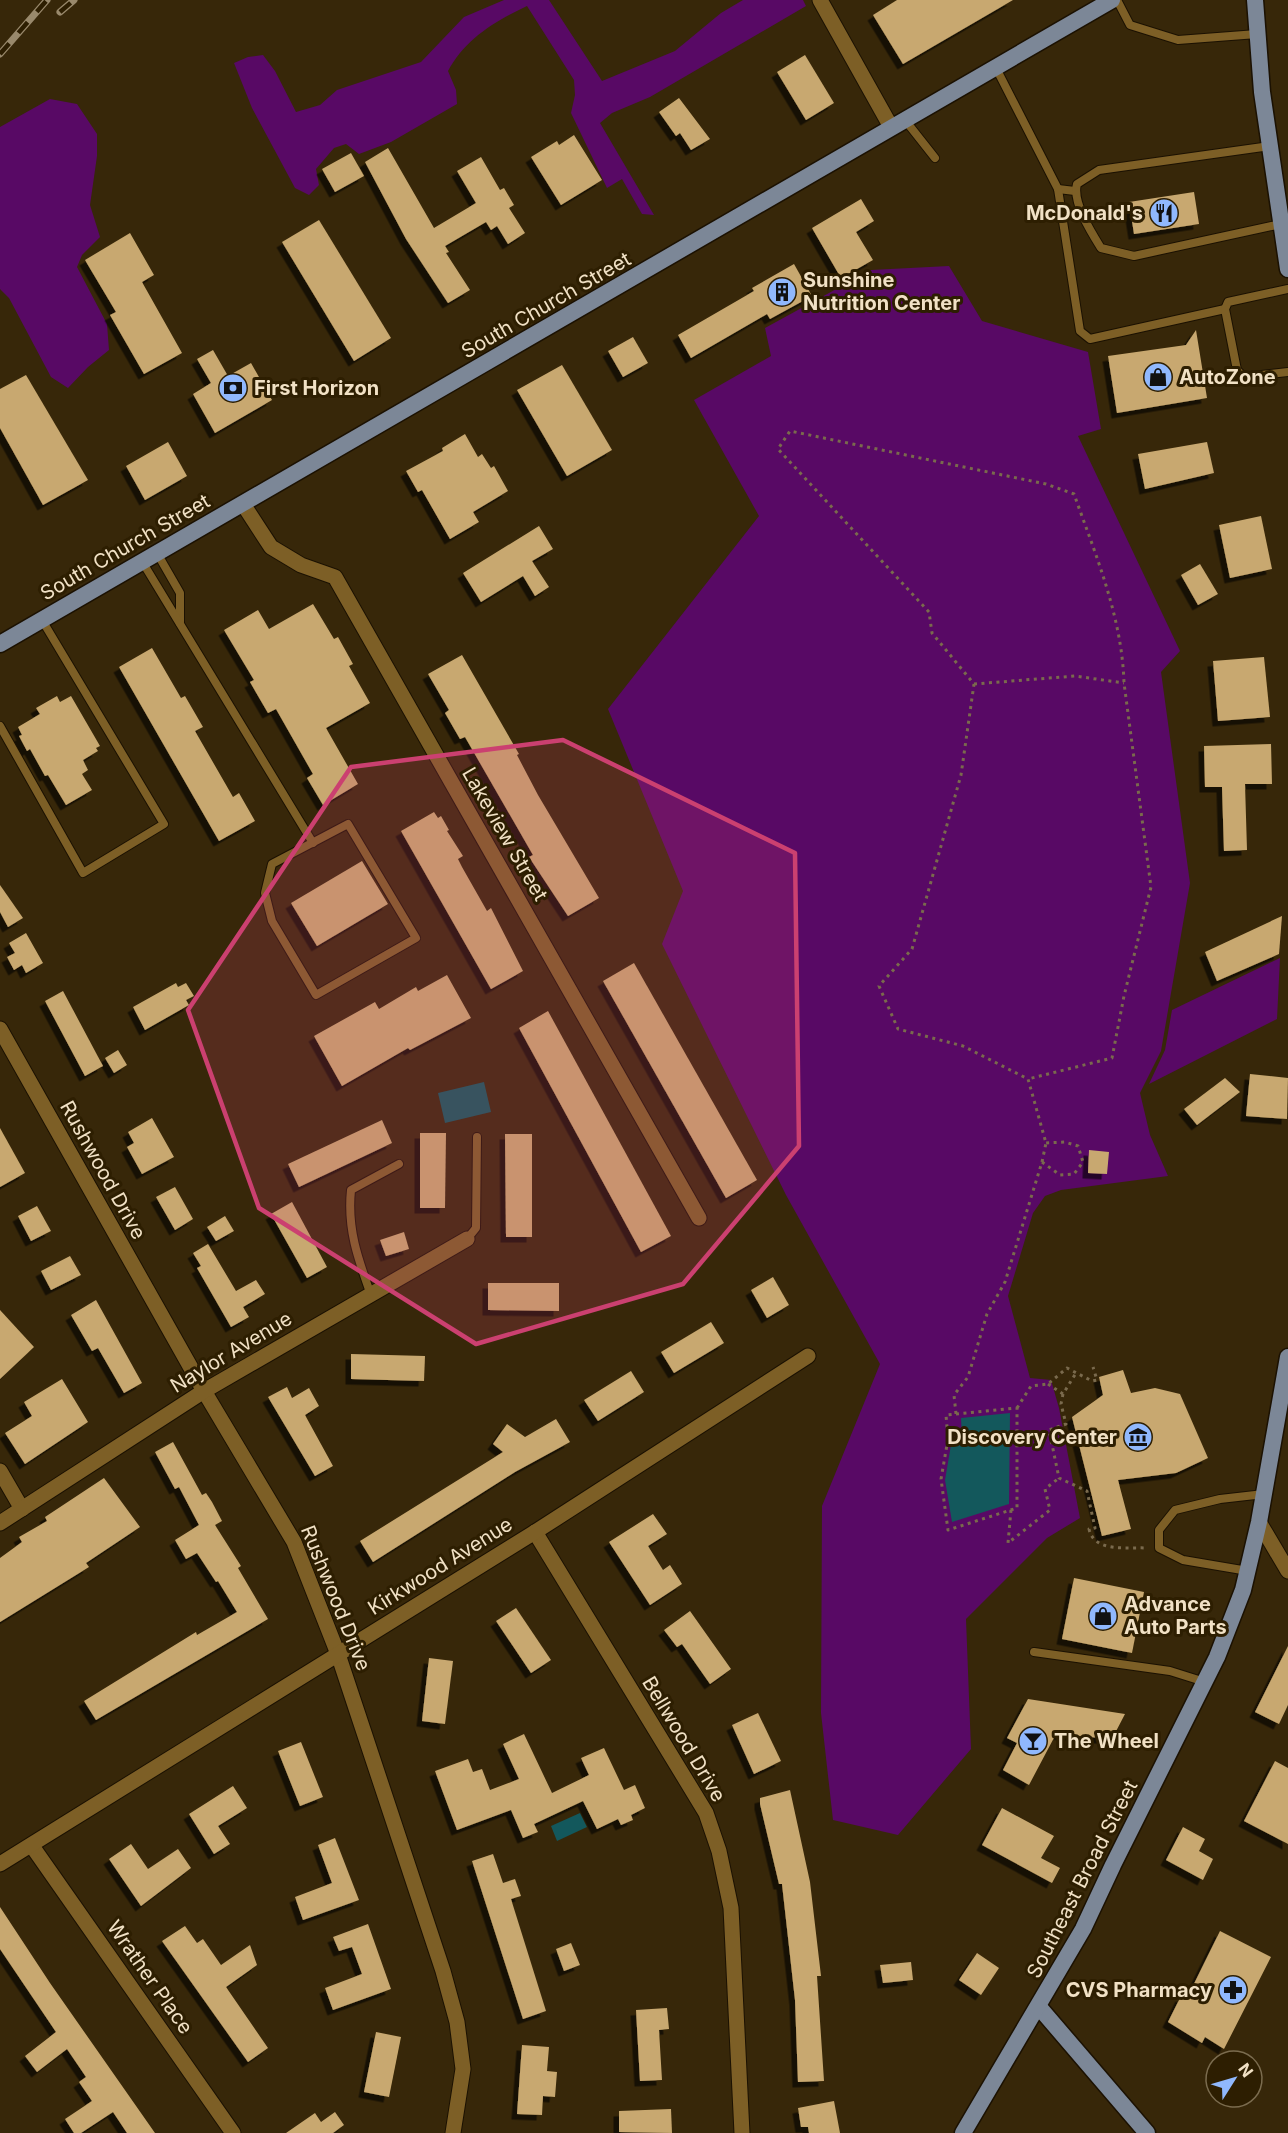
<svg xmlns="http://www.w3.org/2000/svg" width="1288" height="2133" font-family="Inter,sans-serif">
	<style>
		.green { fill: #580965 }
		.water { fill: #13585c }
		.building { fill: #c8a870; filter: url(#shadow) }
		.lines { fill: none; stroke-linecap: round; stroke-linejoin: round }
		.service-casing { stroke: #1b1102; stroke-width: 10 }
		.minor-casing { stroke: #1b1102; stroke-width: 17 }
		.primary-casing { stroke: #1b1102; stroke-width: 19 }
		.path { stroke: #7a6a4d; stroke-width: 3; stroke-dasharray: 3 4.5; stroke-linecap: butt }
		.service { stroke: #7d5f26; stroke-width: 8 }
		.minor { stroke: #7d5f26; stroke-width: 15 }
		.primary { stroke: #7c8797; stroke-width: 16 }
		.rail-casing { stroke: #99896c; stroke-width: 7 }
		.rail { stroke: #2d1e01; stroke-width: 4.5; stroke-dasharray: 14; stroke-linecap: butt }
		.marked { fill: #cb4070; fill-opacity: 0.2; stroke: #cb4070; stroke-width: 4.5; stroke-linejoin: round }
		.labels { text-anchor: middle; stroke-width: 6; stroke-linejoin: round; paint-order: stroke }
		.poi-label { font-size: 20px; font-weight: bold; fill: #f1e1c5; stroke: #2d1e01; text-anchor: start }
		.street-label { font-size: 20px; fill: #f1e1c5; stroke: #2d1e01 }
	</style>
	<defs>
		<filter id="shadow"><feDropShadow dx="-5.5" dy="5.5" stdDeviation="0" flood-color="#0009"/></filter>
	</defs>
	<rect width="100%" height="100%" fill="#372709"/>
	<g class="green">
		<path d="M504,0h45l53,81 73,-30 46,-38 22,-13h60l3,6 -156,91 -38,16 -12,10 54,92 -12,-1 -20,-35 -15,9 -36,-75 4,-18 -1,-15 -47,-74c-32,15 -62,33 -79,65l8,19 1,14 -66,38 -32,12 -13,-10 -12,4 -18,21 3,16 -10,10 -14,-7 -43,-80 -18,-45 14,-6 15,-2 12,16 21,41 24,-7 17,-15 84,-28 43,-45z"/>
		<polygon points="50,99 77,104 97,134 97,156 90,205 100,237 82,255 77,267 107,324 109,350 88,367 68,388 51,377 9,298 0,289 0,127"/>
		<polygon points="949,266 982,321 1088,352 1101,429 1078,436 1180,651 1161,672 1190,883 1161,1051 1140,1093 1150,1135 1168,1176 1061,1190 1045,1196 1033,1213 1008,1296 1030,1378 1051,1380 1059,1408 1080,1518 1047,1538 966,1619 971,1749 898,1835 833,1820 821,1713 822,1506 880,1364 786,1195 662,944 683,891 608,709 759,516 694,400 771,356 765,328 871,270"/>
		<polygon points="1280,958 1277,1019 1149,1084 1165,1050 1172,1010"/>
	</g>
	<g class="water">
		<polygon points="484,1082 491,1112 445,1123 438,1093"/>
		<polygon points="1010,1413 1009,1504 952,1522 945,1480 952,1439 962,1438 961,1418"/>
		<polygon points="580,1813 587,1827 557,1841 551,1826"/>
	</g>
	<g class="building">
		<polygon points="897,0 1013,0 903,64 873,15"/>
		<polygon points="805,55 834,103 806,120 777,72"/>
		<polygon points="679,98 710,139 691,150 680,133 676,136 659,112"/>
		<polygon points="574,135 602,180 561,205 531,157 557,141 559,145"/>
		<polygon points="388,148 434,228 476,203 457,171 481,157 500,190 504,188 514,205 509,208 525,233 508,244 497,226 491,230 486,222 445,246 449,252 446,253 470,290 448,303 406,239 365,162"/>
		<polygon points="351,153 364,176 335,192 322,169"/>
		<polygon points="1194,192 1199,224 1134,234 1129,202"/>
		<polygon points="861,199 874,221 856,232 873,260 841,278 812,228"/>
		<polygon points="319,220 391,338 354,361 282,242"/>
		<polygon points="130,233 154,275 142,282 182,353 144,374 110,315 116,312 85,260"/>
		<polygon points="794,264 812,296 770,319 767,314 691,358 678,335 754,291 752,288"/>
		<polygon points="1196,330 1207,398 1117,413 1108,356 1186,345"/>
		<polygon points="633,337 648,363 623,377 608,351"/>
		<polygon points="213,350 228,376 251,363 272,400 215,433 193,394 211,383 197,359"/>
		<polygon points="562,365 612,450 567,476 517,390"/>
		<polygon points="26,375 88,480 43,505 0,428 0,389"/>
		<polygon points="465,434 478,457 482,454 491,468 494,466 508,491 473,512 479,522 450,539 422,490 418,492 406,471 443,451 442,448"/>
		<polygon points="168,442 187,476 145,500 126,466"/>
		<polygon points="1207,442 1214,473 1145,489 1138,454"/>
		<polygon points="1261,516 1272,569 1230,578 1219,525"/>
		<polygon points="539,526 553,549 532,561 549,587 535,596 523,576 481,602 463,573"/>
		<polygon points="1200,564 1218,594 1198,605 1181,575"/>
		<polygon points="313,604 334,639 338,637 353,664 349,666 370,703 326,728 358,784 323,805 307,778 313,774 276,709 268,713 250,682 254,680 224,630 258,610 269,629"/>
		<polygon points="152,648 181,698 185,696 203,727 195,731 233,797 239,793 255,821 219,841 119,667"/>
		<polygon points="462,655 519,754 517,755 538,795 599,898 568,916 529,857 533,855 465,737 460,739 445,713 449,710 428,674"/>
		<polygon points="1264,657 1270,717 1218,721 1213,661"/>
		<polygon points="57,696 60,702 71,696 100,746 96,748 98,751 83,760 88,770 82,774 92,790 66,805 48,775 45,776 30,749 27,751 19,736 22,735 18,727 40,714 36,708"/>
		<polygon points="1271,744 1272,784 1245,784 1247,850 1224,851 1222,787 1205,787 1204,746"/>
		<polygon points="434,812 438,818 441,816 449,830 447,831 463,856 458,859 462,867 487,911 491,908 523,971 491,989 401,831"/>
		<polygon points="362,861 388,904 317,946 291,903"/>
		<polygon points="0,885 23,918 8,927 0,912"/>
		<polygon points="1282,916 1279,954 1217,981 1205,952"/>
		<polygon points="26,933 43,963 26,973 22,965 14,970 7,957 15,953 9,943"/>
		<polygon points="634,963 757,1180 726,1198 603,981"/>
		<polygon points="447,975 471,1018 410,1050 408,1048 342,1086 314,1036 375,1002 379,1009 416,987 418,991"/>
		<polygon points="176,983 178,987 186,983 194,996 186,1000 189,1005 145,1030 133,1007"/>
		<polygon points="63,991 103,1066 85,1076 45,1001"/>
		<polygon points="548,1011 671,1236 641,1252 519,1028"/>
		<polygon points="118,1050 127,1065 114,1073 105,1058"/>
		<polygon points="1250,1074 1288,1078 1287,1119 1246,1116"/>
		<polygon points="1225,1078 1240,1092 1197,1125 1184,1109"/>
		<polygon points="152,1118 174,1157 142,1174 127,1147 134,1143 128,1132"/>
		<polygon points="382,1120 392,1143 299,1187 288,1164"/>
		<polygon points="0,1128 25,1173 0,1187"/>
		<polygon points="420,1133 446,1133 445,1208 420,1208"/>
		<polygon points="505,1134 532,1134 532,1237 506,1237"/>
		<polygon points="1089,1150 1109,1152 1107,1174 1088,1173"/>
		<polygon points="175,1187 193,1219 175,1230 156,1197"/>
		<polygon points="292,1202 327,1267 307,1278 271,1214"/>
		<polygon points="37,1206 51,1231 31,1241 18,1216"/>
		<polygon points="225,1216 234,1231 216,1241 207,1227"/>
		<polygon points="404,1232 409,1249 386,1256 380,1240"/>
		<polygon points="208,1244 236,1291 256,1280 265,1294 243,1307 249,1317 231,1327 197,1268 201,1266 193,1253"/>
		<polygon points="70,1256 81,1275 51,1290 41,1271"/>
		<polygon points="773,1277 789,1305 767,1318 751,1290"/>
		<polygon points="488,1283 559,1283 559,1311 488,1310"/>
		<polygon points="96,1300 142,1383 124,1393 98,1348 92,1351 71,1315"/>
		<polygon points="0,1310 34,1347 0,1379"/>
		<polygon points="711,1322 724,1343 674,1373 661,1352"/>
		<polygon points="351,1354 425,1356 424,1381 351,1379"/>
		<polygon points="1123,1370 1131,1393 1155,1388 1180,1394 1208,1458 1176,1473 1118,1480 1131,1529 1102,1536 1072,1417 1103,1395 1099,1377"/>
		<polygon points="631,1371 644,1392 598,1421 584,1400"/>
		<polygon points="62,1379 88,1422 25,1464 5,1433 32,1416 24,1402"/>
		<polygon points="287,1387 292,1398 309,1388 319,1406 305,1415 333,1466 315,1476 268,1397"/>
		<polygon points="556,1419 570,1442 515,1472 373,1562 360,1541 503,1452 493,1444 507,1424 525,1437"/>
		<polygon points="173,1442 202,1495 206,1493 212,1502 222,1521 215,1525 241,1566 238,1568 268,1619 96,1720 84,1701 196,1632 197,1635 237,1612 218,1581 216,1582 197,1553 186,1559 175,1540 199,1525 179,1487 175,1489 155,1452"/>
		<polygon points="104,1478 140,1527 86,1563 89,1567 0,1622 0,1558 22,1542 19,1537 47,1521 45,1517"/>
		<polygon points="653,1514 667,1534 648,1546 663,1570 670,1565 682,1584 650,1605 609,1542"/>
		<polygon points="1074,1578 1144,1592 1132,1653 1062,1639"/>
		<polygon points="516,1608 551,1660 531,1673 496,1621"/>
		<polygon points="690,1611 731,1669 710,1684 682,1644 677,1647 664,1630"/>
		<polygon points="1288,1646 1288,1705 1279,1724 1255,1712"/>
		<polygon points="429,1658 453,1661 445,1724 422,1721"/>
		<polygon points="1028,1699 1125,1714 1112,1739 1056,1734 1029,1785 1003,1770 1017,1743 1007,1738"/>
		<polygon points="758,1713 781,1761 754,1774 732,1725"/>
		<polygon points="524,1734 552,1793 589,1775 581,1758 604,1748 624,1790 635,1785 645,1808 631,1815 633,1820 621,1825 618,1819 597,1829 583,1801 534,1824 538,1832 523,1838 511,1810 457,1830 435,1771 468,1759 473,1772 482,1769 490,1790 519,1779 503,1744"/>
		<polygon points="301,1742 323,1797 300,1806 278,1751"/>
		<polygon points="1275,1761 1288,1768 1288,1844 1244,1821"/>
		<polygon points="233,1786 247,1808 218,1826 230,1844 214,1854 189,1814"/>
		<polygon points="790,1790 810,1882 821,1976 817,1976 824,2081 798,2082 795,2000 782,1884 779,1884 760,1804 760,1798"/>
		<polygon points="1002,1808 1054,1836 1041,1858 1060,1868 1052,1883 982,1845"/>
		<polygon points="1183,1827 1205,1839 1199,1851 1213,1859 1203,1880 1166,1860"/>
		<polygon points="335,1838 359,1900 303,1920 295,1897 332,1883 318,1845"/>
		<polygon points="131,1844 148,1869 178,1849 191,1868 141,1906 109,1859"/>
		<polygon points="493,1854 503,1883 515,1879 521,1896 511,1899 546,2011 523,2019 472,1861"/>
		<polygon points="0,1907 50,1983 155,2133 127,2133 113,2112 81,2133 74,2133 65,2119 92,2101 79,2082 86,2077 67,2049 37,2072 25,2056 56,2032 0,1949"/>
		<polygon points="368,1924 391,1989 333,2010 325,1988 362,1974 352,1947 339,1951 333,1937"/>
		<polygon points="185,1926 197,1943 203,1939 221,1965 250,1945 257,1965 226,1987 268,2048 248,2062 162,1941"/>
		<polygon points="1220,1931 1271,1957 1224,2049 1205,2037 1202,2043 1168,2022 1181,1996 1187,1998"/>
		<polygon points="571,1943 580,1965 564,1971 556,1949"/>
		<polygon points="977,1953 999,1968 981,1995 959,1980"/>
		<polygon points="911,1962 913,1980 883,1983 880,1965"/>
		<polygon points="667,2008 669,2029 659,2030 662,2080 640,2081 636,2010"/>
		<polygon points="376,2032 401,2037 389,2097 364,2092"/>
		<polygon points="522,2045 549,2047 547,2071 557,2072 555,2097 543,2096 542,2115 517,2114"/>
		<polygon points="834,2101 840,2133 809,2133 808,2127 801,2127 798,2108"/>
		<polygon points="671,2109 672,2133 619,2132 619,2111"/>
		<polygon points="335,2112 344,2125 333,2133 286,2133 315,2113 321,2122"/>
	</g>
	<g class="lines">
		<g class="service-casing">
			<g id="service">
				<polyline points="1117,0 1130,25 1178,40 1257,34"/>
				<polyline points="996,68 1058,189 1075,191"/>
				<polyline points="905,120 935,158"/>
				<path d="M1270,146l-171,24 -22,14c-5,18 14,48 24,64l33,8 147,-32"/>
				<polyline points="1058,189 1080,331 1090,339 1225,309"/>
				<polyline points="1288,289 1228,302 1225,309 1237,370 1244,377 1288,372"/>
				<polyline points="157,553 180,593 180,623"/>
				<polyline points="143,563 313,843"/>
				<polyline points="0,726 83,873 164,824 42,620"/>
				<polygon points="348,824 416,938 316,995 272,921 265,893 272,864"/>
				<polyline points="467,1239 476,1228 477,1137"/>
				<path d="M371,1295c-13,-36 -24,-66 -20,-105l48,-26"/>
				<polyline points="1248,1571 1183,1560 1159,1548 1159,1530 1175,1510 1220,1499 1264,1494"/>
				<polyline points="1034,1652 1170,1671 1205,1682"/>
			</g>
		</g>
		<g class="minor-casing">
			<g id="minor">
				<polyline points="820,0 891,127"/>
				<polyline points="243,504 271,547 301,565 335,577 699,1218"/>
				<polyline points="0,1029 204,1391 294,1542 338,1654 443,1971 457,2022 463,2069 453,2133"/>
				<polyline points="0,1471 22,1509"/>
				<polyline points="1259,1522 1288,1571"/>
				<polyline points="0,1523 204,1391 467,1239"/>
				<polyline points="535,1532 706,1813 719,1851 731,1908 742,2133"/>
				<polyline points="32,1846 233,2133"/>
				<polyline points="0,1864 535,1532 808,1356"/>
			</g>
		</g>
		<g class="primary-casing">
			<g id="primary">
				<polyline points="1255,0 1262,92 1288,269"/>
				<polyline points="0,644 1112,0"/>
				<polyline points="1039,2007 1147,2133"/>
				<polyline points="963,2133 1083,1929 1113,1865 1217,1657 1243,1590 1259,1522 1288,1357"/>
			</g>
		</g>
		<g class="path">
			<polyline points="974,684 1075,676 1124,683"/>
			<polyline points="1042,1162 1060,1175 1074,1174 1083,1162 1078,1146 1065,1142 1046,1143"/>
			<polyline points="1048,1384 1063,1394 1076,1373"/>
			<path d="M1063,1394l-2,10 5,20 -17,6 10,48 28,13 8,37 -6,1c5,24 39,18 58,19"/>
			<polyline points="1017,1408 1031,1386 1048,1384 1067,1368 1092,1381 1097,1380 1093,1367"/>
			<path d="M956,1414l61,-6v100l-69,22 -7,-51 7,-40 -2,-24 10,-1 -2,-19 14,-18 19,-63 18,-32 37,-120 4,-19 -18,-64 -65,-33 -65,-17 -19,-43 33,-37 49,-174 13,-91 -42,-51 -3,-21 -151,-163 12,-18 256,53 28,10c22,62 48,123 50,189l27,204 -27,109 -12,62 -84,21"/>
			<polyline points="1011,1510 1008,1543 1050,1510 1045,1489 1059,1478"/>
		</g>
		<use href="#service" class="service"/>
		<use href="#minor" class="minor"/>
		<use href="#primary" class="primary"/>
		<g class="rail-casing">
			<g id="rail">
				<polyline points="60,12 74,0"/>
				<polyline points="0,54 47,0"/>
			</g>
		</g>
		<use href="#rail" class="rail"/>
	</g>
	<path class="marked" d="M563,740l232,113 4,293 -116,138 -207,60 -217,-136 -71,-198 163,-243z"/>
	<defs>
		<g id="restaurant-disc" transform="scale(1.5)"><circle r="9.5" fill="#90b8fd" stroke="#2d1e01"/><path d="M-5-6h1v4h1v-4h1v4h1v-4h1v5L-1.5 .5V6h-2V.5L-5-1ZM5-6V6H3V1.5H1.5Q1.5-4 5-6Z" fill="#111"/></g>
		<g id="building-disc" transform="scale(1.5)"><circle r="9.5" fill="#90b8fd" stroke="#2d1e01"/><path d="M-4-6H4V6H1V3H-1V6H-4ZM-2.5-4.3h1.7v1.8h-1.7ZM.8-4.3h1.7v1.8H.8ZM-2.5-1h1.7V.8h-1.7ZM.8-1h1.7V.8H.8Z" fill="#111"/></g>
		<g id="shop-disc" transform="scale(1.5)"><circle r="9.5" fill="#90b8fd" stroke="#2d1e01"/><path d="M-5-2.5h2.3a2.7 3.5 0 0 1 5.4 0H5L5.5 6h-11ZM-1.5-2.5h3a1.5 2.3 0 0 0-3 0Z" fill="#111"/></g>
		<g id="bank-disc" transform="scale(1.5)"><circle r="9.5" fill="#90b8fd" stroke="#2d1e01"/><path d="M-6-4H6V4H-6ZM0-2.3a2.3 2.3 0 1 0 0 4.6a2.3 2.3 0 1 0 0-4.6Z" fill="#111"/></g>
		<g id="museum-disc" transform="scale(1.5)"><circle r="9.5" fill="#90b8fd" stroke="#2d1e01"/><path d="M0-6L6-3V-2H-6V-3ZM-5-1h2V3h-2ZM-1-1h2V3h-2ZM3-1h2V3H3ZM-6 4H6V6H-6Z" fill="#111"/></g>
		<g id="bar-disc" transform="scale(1.5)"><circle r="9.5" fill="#90b8fd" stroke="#2d1e01"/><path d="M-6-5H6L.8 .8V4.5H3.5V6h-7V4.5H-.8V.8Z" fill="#111"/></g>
		<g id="pharmacy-disc" transform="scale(1.5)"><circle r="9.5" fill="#90b8fd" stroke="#2d1e01"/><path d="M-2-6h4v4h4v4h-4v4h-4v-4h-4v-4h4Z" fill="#111"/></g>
	</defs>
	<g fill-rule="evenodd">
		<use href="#restaurant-disc" x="1164" y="213"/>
		<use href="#building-disc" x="782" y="292"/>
		<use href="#shop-disc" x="1158" y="377"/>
		<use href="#bank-disc" x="233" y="388"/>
		<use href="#museum-disc" x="1138" y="1437"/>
		<use href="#shop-disc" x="1103" y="1616"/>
		<use href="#bar-disc" x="1033" y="1741"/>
		<use href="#pharmacy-disc" x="1233" y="1990"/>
	</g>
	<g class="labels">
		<g class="poi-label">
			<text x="1143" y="220" text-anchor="end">McDonald's</text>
			<text x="803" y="287">Sunshine<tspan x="803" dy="23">Nutrition Center</tspan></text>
			<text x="1179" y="384">AutoZone</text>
			<text x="254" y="395">First Horizon</text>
			<text x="1117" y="1444" text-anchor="end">Discovery Center</text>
			<text x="1124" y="1611">Advance<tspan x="1124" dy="23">Auto Parts</tspan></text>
			<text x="1054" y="1748">The Wheel</text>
			<text x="1212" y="1997" text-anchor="end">CVS Pharmacy</text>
		</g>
		<g class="street-label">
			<text transform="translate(546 305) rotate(-30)" y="7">South Church Street</text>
			<text transform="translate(125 547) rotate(-30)" y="7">South Church Street</text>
			<text transform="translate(505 834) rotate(60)" y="7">Lakeview Street</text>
			<text transform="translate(103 1170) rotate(61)" y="7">Rushwood Drive</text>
			<text transform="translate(231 1352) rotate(-31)" y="7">Naylor Avenue</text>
			<text transform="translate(440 1566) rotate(-32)" y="7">Kirkwood Avenue</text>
			<text transform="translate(336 1598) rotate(68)" y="7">Rushwood Drive</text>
			<text transform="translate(684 1739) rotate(59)" y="7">Bellwood Drive</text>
			<text transform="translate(1082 1879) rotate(-63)" y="7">Southeast Broad Street</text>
			<text transform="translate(150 1977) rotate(55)" y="7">Wrather Place</text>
		</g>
	</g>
	<g transform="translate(1234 2079) rotate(53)"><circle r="28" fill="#2d1e01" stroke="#7b6c4f" stroke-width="1.5"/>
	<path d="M0-4.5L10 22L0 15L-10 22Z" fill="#90b8fd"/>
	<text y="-9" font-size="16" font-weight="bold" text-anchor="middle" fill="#f1e1c5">N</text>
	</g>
</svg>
